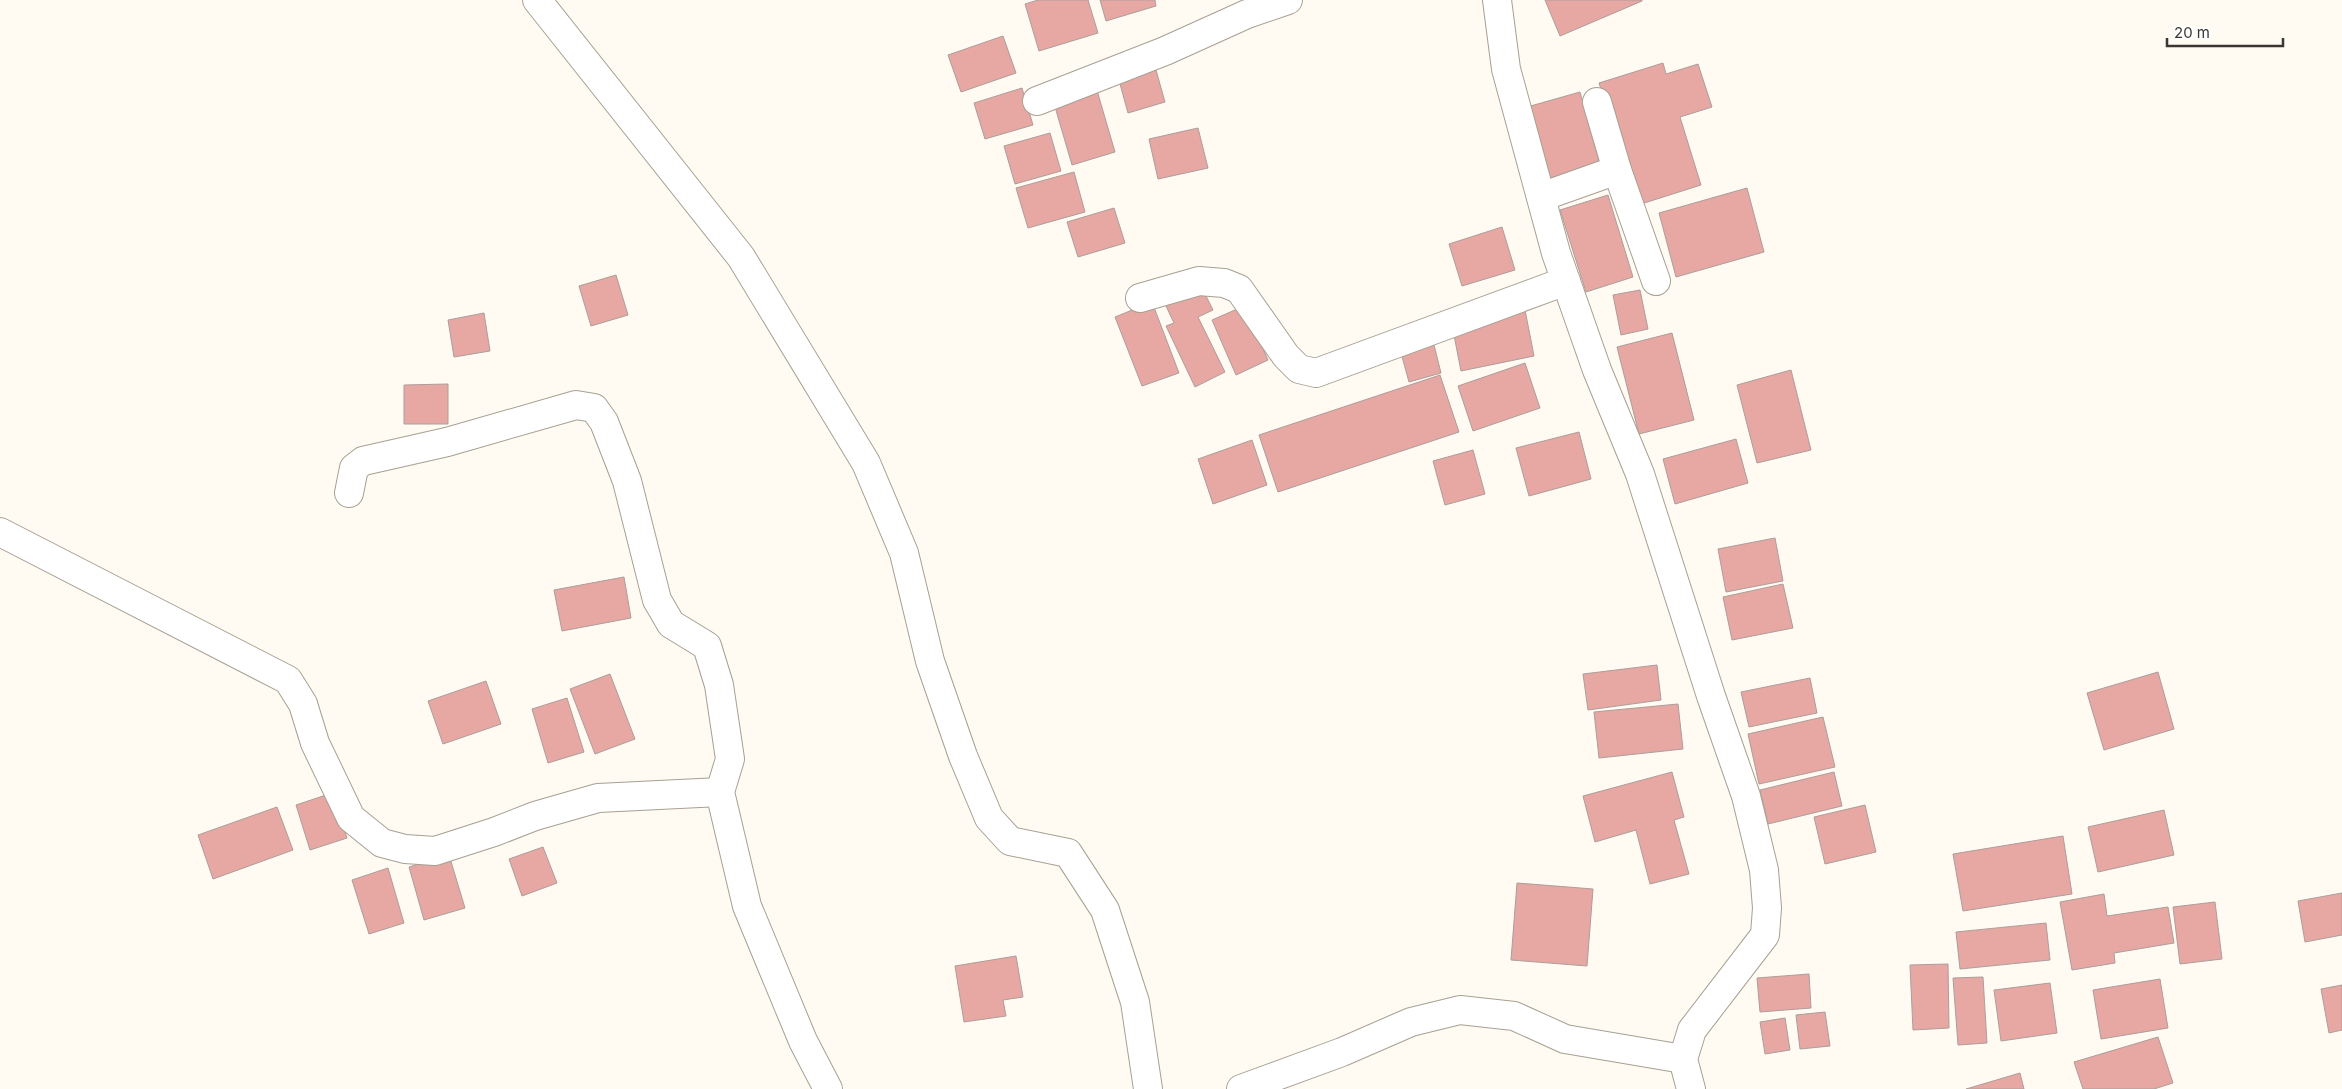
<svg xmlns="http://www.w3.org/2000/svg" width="2342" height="1089" font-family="Inter,sans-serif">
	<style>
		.building { fill: #e7a7a2; stroke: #ad9d9b }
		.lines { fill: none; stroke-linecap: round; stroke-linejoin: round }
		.street-casing { stroke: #a7a093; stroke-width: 30 }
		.street { stroke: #fff; stroke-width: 28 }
	</style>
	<rect width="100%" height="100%" fill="#fffaf2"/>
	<g class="building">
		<polygon points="1038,0 1088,0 1098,33 1039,51 1025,4"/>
		<polygon points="1100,0 1155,0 1156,6 1106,21"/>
		<polygon points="1545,0 1642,0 1642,1 1560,36"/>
		<polygon points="1003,36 1016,73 961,92 948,55"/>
		<polygon points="1154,63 1165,102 1128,113 1117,73"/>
		<polygon points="1663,63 1666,74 1698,64 1712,107 1680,117 1701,185 1638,205 1599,83"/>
		<polygon points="1096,87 1115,152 1072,165 1053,100"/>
		<polygon points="1022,88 1033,125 985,139 974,103"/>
		<polygon points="1580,92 1600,165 1547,179 1527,107"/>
		<polygon points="1198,128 1208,168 1158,179 1149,139"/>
		<polygon points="1050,133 1061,171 1015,184 1004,146"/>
		<polygon points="1074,172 1085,212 1028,228 1016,188"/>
		<polygon points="1747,188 1764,252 1676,277 1659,213"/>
		<polygon points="1608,195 1633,277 1586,292 1560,210"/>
		<polygon points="1114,208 1125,243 1078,257 1067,222"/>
		<polygon points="1502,227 1515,270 1462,286 1449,244"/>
		<polygon points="616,275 628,315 591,326 579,286"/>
		<polygon points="1202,288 1213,310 1198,317 1225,372 1195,387 1166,326 1174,323 1166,306"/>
		<polygon points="1640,290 1648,329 1621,335 1613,295"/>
		<polygon points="1152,302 1179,373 1142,386 1115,317"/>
		<polygon points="1244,306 1268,360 1236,375 1212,320"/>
		<polygon points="1525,310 1534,356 1461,371 1452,325"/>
		<polygon points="484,313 490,351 454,357 448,320"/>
		<polygon points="1431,333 1441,373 1409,382 1398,342"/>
		<polygon points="1672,333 1694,420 1639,434 1617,347"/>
		<polygon points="1525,363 1540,408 1473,431 1458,386"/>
		<polygon points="1791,370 1811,450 1757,463 1737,385"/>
		<polygon points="1440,375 1459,432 1278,492 1259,435"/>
		<polygon points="448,384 448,424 404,424 404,385"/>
		<polygon points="1579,432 1591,479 1529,496 1516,448"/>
		<polygon points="1736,439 1748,483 1675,504 1663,459"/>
		<polygon points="1252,440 1267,485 1213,504 1198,459"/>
		<polygon points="1473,450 1485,494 1445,505 1433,461"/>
		<polygon points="1775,538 1783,581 1726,592 1718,549"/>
		<polygon points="624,577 631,618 562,631 554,590"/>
		<polygon points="1783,584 1793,628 1732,640 1723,597"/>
		<polygon points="1657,665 1661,700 1588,710 1583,674"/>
		<polygon points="2158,672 2174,729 2104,750 2087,693"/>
		<polygon points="610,674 635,739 595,754 570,689"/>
		<polygon points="1810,678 1817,713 1749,727 1741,692"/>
		<polygon points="486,681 501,724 443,744 428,701"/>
		<polygon points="567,698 584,752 548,763 532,709"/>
		<polygon points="1678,704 1683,749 1599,758 1594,712"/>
		<polygon points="1823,717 1835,767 1759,784 1748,734"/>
		<polygon points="1672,772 1684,817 1674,820 1689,874 1650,884 1636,830 1595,842 1583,796"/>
		<polygon points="1834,772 1842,806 1768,824 1760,790"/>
		<polygon points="332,793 347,838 310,850 296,805"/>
		<polygon points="1865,805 1876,852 1825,864 1814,817"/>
		<polygon points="277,807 293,850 213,879 198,835"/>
		<polygon points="2164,810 2174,855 2098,872 2088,827"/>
		<polygon points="2063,836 2072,894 1963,911 1953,854"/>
		<polygon points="543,847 557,883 522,896 509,859"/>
		<polygon points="449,855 465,908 424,920 409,867"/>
		<polygon points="388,868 404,923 369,934 352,880"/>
		<polygon points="1517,883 1593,889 1587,966 1511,960"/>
		<polygon points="2342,893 2342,935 2305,942 2298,901"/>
		<polygon points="2104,894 2107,916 2168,907 2174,943 2114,953 2115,963 2072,970 2060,902"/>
		<polygon points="2215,902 2222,959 2180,964 2173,907"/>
		<polygon points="2046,923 2050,960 1960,969 1956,932"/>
		<polygon points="1016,956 1023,997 1003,1000 1006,1016 964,1022 955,966"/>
		<polygon points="1948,964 1949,1028 1913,1030 1910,965"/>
		<polygon points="1809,974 1811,1008 1760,1012 1757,978"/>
		<polygon points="1983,977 1987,1043 1958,1045 1953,978"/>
		<polygon points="2160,979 2168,1028 2101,1039 2093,990"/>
		<polygon points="2050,983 2057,1033 2001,1041 1994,990"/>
		<polygon points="2342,985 2342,1030 2329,1033 2321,989"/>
		<polygon points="1825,1012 1830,1046 1800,1049 1796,1015"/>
		<polygon points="1785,1018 1790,1050 1765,1054 1760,1022"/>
		<polygon points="2158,1037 2173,1083 2154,1089 2083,1089 2074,1062"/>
		<polygon points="2020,1073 2024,1089 1966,1089"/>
	</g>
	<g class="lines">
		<g class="street-casing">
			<g id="street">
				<polyline points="537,0 741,257 866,463 904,553 930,661 963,756 989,818 1010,841 1068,853 1105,910 1135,1002 1148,1089"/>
				<polyline points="1497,0 1506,69 1556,253 1597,370 1640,474 1711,696 1746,796 1764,870 1767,908 1765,935 1692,1030 1683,1059 1691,1089"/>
				<polyline points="1037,101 1165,51 1247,14 1288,0"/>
				<polyline points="1617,170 1656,281"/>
				<polyline points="1541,197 1617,170 1597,102"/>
				<polyline points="1140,298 1199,281 1224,283 1239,289 1286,356 1299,369 1316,373 1566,281"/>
				<polyline points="349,493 354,468 363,461 447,442 576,405 594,408 604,422 627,481 657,600 671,624 707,646 719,685 730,759 720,792 747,906 803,1041 828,1089"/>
				<polyline points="0,532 288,680 303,704 315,743 351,818 382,843 405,849 435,851 494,832 535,816 598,798 720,792"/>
				<polyline points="1241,1089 1342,1052 1411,1022 1460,1010 1514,1016 1565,1039 1683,1059"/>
			</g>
		</g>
		<use href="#street" class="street"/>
	</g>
	<path d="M2167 38v8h116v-8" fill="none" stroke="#3a3732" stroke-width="2.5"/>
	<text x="2174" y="38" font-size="15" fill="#3a3732" stroke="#ffffff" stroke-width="4" paint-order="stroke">20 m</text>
</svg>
